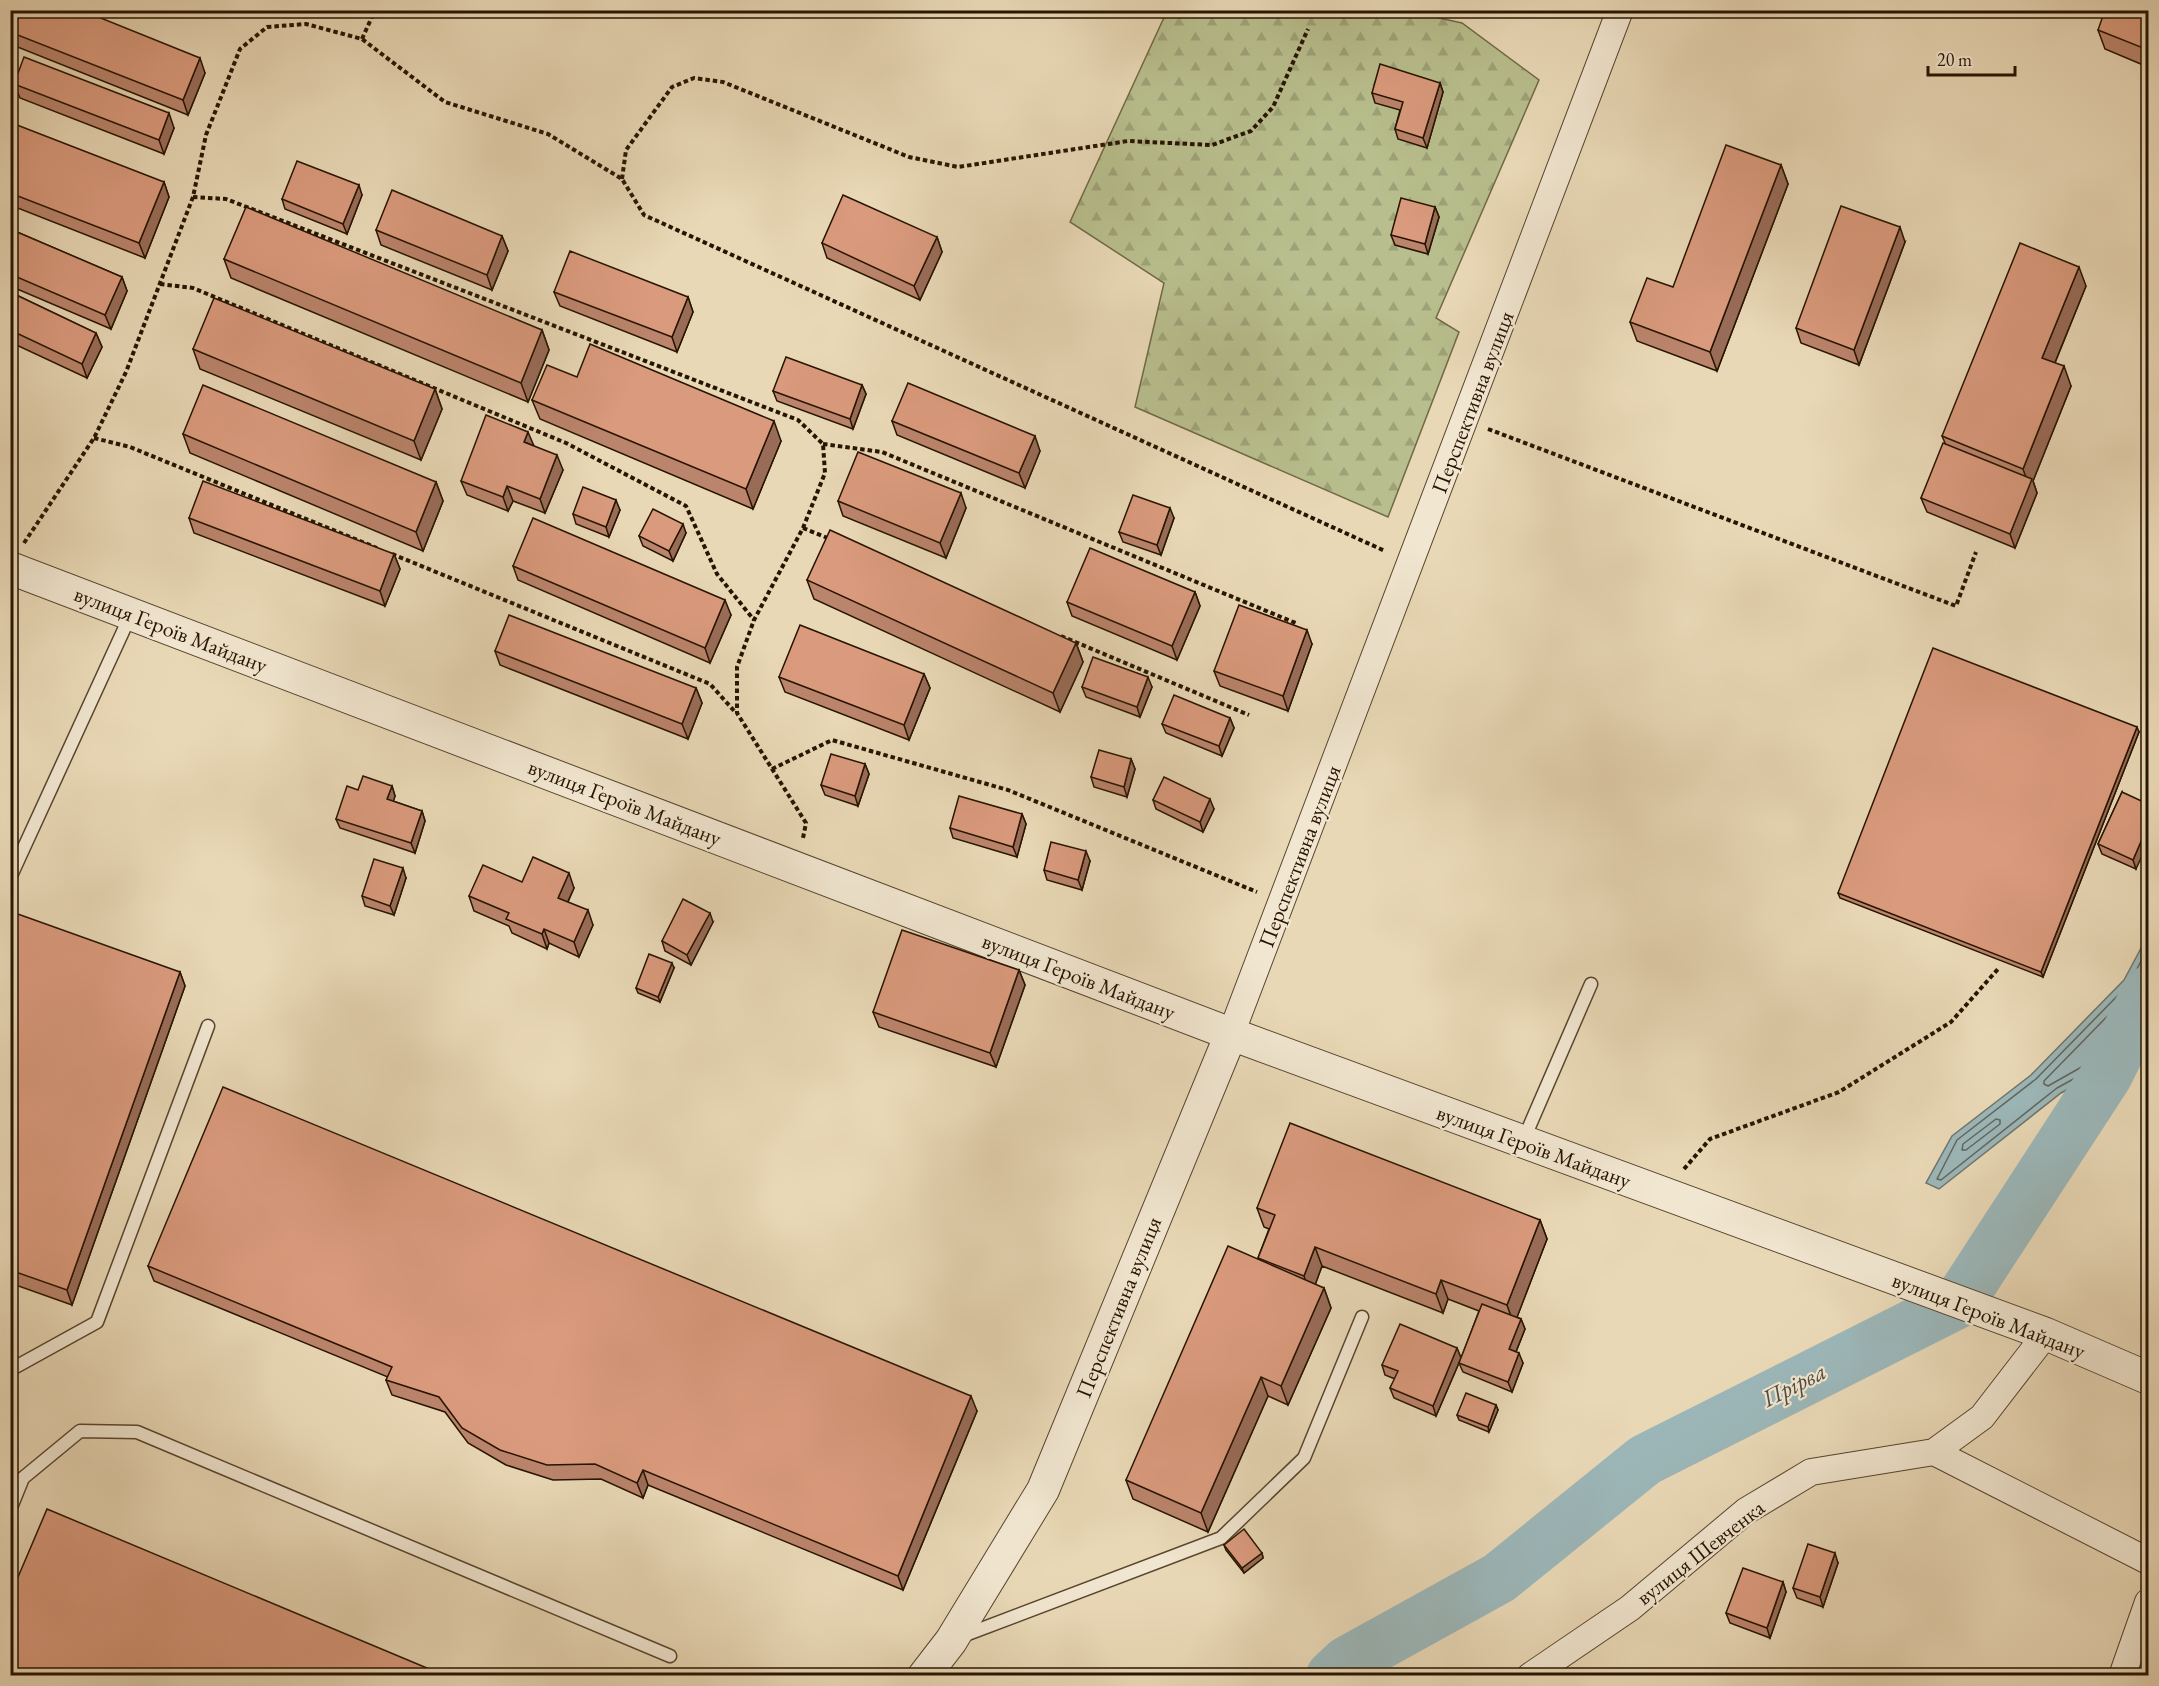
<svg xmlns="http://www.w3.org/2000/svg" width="2159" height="1686" font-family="'EB Garamond',serif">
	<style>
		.forest { fill: url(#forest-firs); stroke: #706946; stroke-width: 1.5 }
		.water { fill: #9cb7b9; stroke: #6d766f; stroke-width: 1.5 }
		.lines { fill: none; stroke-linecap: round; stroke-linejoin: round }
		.shore { stroke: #62665c; stroke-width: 1.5 }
		.river { stroke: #9cb7b9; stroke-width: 52 }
		.service-casing { stroke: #58452e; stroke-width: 15 }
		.minor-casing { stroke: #58452e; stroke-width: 28 }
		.tertiary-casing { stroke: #58452e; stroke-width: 34 }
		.path { stroke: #271400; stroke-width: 4; stroke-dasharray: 4.5 3; stroke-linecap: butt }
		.service { stroke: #f1e6d0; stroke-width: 12 }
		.minor { stroke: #f1e6d0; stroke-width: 26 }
		.tertiary { stroke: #f1e6d0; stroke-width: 32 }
		.wall { fill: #bb846c; stroke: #271400; stroke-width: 1.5 }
		.shaded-wall { fill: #996c58; stroke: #271400; stroke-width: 1.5 }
		.building { fill: #da9a7d; stroke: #271400; stroke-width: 1.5 }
		.labels { text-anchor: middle; stroke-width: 4.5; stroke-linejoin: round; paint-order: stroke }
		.street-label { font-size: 22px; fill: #271400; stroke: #f1e6d0 }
		.water-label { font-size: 24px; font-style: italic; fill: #504d41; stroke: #f1e6d0 }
	</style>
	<defs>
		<pattern id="forest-firs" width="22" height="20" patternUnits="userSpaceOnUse" patternTransform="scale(1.5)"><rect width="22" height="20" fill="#b8be8d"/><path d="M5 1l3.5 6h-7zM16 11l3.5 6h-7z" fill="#9ea278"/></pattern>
	</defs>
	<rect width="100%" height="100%" fill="#e9d8b6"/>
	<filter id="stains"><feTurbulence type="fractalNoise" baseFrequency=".00333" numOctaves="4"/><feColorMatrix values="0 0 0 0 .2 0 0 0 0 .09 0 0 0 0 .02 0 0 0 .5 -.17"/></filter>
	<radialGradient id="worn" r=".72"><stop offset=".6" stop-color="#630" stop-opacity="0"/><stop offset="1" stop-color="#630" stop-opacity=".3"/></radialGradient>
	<polygon class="forest" points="1167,11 1407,11 1462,23 1539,80 1436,318 1459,332 1388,517 1135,407 1164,283 1070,222"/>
	<polygon class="water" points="2148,935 2148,1045 2061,1093 1939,1189 1926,1183 1952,1136 2031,1075 2124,980"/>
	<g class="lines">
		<g class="shore">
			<polyline points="2148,948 2129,984 2036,1079 1957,1140 1937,1179 1941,1180 2057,1088 2143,1041 2148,1040"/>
			<polyline points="2148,963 2134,989 2044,1081 2044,1084 2048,1086 2140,1034 2148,1033"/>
			<polyline points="2148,982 2141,995 2095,1042 2094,1045 2098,1047 2137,1026 2148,1024"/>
			<polygon points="1996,1119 2000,1120 2000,1124 1966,1150 1962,1150 1963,1144"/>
		</g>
		<polyline class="river" points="1332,1676 1347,1662 1499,1578 1645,1460 1959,1302 2106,1076 2148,992"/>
		<g class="service-casing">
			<g id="service">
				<polyline points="10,878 131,614"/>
				<polyline points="1523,1141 1591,984"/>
				<polyline points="10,1370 97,1322 208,1026"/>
				<polyline points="10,1510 23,1478 80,1431 137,1432 670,1656"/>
				<polyline points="960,1637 1221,1538 1304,1458 1362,1317"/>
			</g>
		</g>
		<g class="minor-casing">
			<g id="minor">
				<polyline points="1231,1034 1620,10"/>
				<polyline points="1934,1452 2148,1561"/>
				<polyline points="1530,1676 1630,1608 1746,1511 1811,1472 1934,1452 1982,1417 2046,1334"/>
				<polyline points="2122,1676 2148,1602"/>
			</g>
		</g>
		<g class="tertiary-casing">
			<g id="tertiary">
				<polyline points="10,568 1231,1034 2046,1334 2148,1378"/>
				<polyline points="924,1676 951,1641 1043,1490 1231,1034"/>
			</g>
		</g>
		<g class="path">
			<polyline points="362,39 375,10"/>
			<polyline points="622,179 626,150 672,87 694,78 723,82 909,157 958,167 1128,141 1212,145 1251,131 1273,107 1308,29"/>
			<polyline points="193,197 226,199 798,420 823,444 825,473 803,528 754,620 737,667 737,713 806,823 803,838"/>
			<polyline points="160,284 193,288 566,443 686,506 717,574 754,620"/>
			<polyline points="1488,429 1956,606 1976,552"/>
			<polyline points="94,438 130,447 377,548"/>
			<polyline points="823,444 882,452 1298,624"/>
			<polyline points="803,528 830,539"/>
			<polyline points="24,543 94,438 126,372 193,197 206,135 240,49 267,27 306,24 362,39 445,102 548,134 622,179 644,215 1385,551"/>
			<polyline points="392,554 710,684 736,713"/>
			<polyline points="1061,636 1249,715"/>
			<polyline points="772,769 832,740 1008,790 1257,892"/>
			<polyline points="1684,1169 1710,1139 1839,1092 1951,1022 1998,969"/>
		</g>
		<use href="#service" class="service"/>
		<use href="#minor" class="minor"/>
		<use href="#tertiary" class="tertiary"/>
	</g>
	<g class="wall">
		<polygon points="10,10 205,73 188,115 10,44"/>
		<polygon points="2148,10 2148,67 2105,49 2098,30"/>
		<polygon points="1440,83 1443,92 1427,148 1398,139 1395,129 1400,110 1375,103 1372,93"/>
		<polygon points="14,84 174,128 164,154 20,98"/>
		<polygon points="10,142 164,182 169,197 145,258 10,205"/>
		<polygon points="1781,165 1788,184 1717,371 1637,341 1630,322 1673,287"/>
		<polygon points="362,195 347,234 285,209 282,199"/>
		<polygon points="1435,207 1439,217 1428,254 1395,245 1391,235"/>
		<polygon points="10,229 122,277 127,291 111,329 10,286"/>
		<polygon points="376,230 502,236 508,251 492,290 381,245"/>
		<polygon points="937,237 942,252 920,300 827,258 822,243"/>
		<polygon points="1905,242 1859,365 1801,343 1796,328"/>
		<polygon points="224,259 542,330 549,350 528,402 231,278"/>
		<polygon points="2086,286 2055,363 2071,386 2033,481 2037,493 2015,548 1927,512 1921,498 1945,443 1942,436"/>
		<polygon points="10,292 96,333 102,347 87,378 10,342"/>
		<polygon points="554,292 688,297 693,312 677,352 560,306"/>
		<polygon points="193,349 435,389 442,409 421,460 200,369"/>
		<polygon points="862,385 866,394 853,429 777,401 773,391"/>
		<polygon points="532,400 781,441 753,509 540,419"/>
		<polygon points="892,421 1040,451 1025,488 897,435"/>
		<polygon points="183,434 436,482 443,501 423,551 190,453"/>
		<polygon points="533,446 563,470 545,513 513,501 508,511 467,495 461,481"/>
		<polygon points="838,501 966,508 946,558 843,516"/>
		<polygon points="620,510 609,537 576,524 573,514"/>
		<polygon points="189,518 394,554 400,569 385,606 194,533"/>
		<polygon points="1174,518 1161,555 1123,542 1119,532"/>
		<polygon points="686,533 673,561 643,546 639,536"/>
		<polygon points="513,566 731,615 710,663 518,580"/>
		<polygon points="807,580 1076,643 1083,662 1060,712 814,599"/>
		<polygon points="1195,592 1200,606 1177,660 1072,616 1067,602"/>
		<polygon points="1312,644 1288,711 1220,686 1214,671"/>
		<polygon points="495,651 696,688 702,703 688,739 500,665"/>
		<polygon points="924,674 930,688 909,740 785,692 779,677"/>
		<polygon points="1082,687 1152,687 1140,717 1086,697"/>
		<polygon points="1230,718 1234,728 1222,756 1166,733 1162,724"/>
		<polygon points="2139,732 2043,977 1840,898 1838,893"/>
		<polygon points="1131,759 1135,769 1127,797 1094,787 1091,777"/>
		<polygon points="865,764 869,774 858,806 825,795 821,785"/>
		<polygon points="392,786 395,796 393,801 422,811 425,821 415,853 340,828 336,819 358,790"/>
		<polygon points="2122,792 2136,869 2102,854 2098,844"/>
		<polygon points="1153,800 1214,809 1203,832 1156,809"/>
		<polygon points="1022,814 1026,824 1017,857 953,838 950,828"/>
		<polygon points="1090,861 1082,890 1047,880 1044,870"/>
		<polygon points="406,878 394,915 365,906 362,896"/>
		<polygon points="522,882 574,888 568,902 593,925 579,957 549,943 547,949 512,933 509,926 474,911 469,896"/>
		<polygon points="713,922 691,965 665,951 662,941"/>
		<polygon points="10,925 180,972 185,986 72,1305 10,1283"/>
		<polygon points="674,968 660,1002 638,993 636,988"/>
		<polygon points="1019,970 1025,985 996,1067 879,1027 873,1012"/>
		<polygon points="1257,1208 1540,1220 1547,1239 1517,1317 1521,1319 1525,1329 1516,1352 1523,1363 1512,1392 1463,1372 1459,1363 1436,1416 1394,1398 1390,1388 1395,1379 1385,1375 1382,1365 1457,1348 1461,1358 1479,1311 1448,1299 1443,1313 1322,1266 1315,1285 1324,1288 1331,1308 1288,1405 1268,1396 1208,1532 1133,1499 1126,1480 1258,1260 1258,1258 1269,1229 1264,1227"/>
		<polygon points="148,1266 977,1411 903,1590 648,1485 643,1498 601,1479 553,1480 506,1465 468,1443 445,1412 392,1395 386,1380 388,1377 154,1281"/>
		<polygon points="1496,1405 1498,1410 1489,1432 1459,1420 1457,1415"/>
		<polygon points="1224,1545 1262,1553 1263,1558 1244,1573 1226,1550"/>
		<polygon points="1838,1563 1823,1607 1797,1598 1793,1588"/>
		<polygon points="1783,1582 1786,1592 1770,1638 1730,1623 1726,1613"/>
	</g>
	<g class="shaded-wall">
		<polygon points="12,56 16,66 10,80 10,61"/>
		<polygon points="200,58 205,73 188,115 183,100"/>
		<polygon points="1440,83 1443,92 1427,148 1423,138"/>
		<polygon points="169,113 174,128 164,154 159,140"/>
		<polygon points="1781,165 1788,184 1717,371 1710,352"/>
		<polygon points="164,182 169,197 145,258 139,243"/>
		<polygon points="359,185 362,195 347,234 343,224"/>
		<polygon points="1435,207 1439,217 1428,254 1425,244"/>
		<polygon points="1900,227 1905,242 1859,365 1854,350"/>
		<polygon points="502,236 508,251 492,290 487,275"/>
		<polygon points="937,237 942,252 920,300 914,286"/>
		<polygon points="2079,267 2086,286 2049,377 2042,358"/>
		<polygon points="122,277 127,291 111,329 105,315"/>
		<polygon points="688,297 693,312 677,352 672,337"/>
		<polygon points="542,330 549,350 528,402 521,383"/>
		<polygon points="96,333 102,347 87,378 82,364"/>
		<polygon points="2064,366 2071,386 2033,481 2037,493 2015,548 2010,534 2029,486 2023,469"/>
		<polygon points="862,385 866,394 853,429 850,419"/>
		<polygon points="435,389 442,409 421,460 414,441"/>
		<polygon points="774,421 781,441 753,509 746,489"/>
		<polygon points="528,432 534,446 524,442"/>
		<polygon points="1035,436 1040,451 1025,488 1019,473"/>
		<polygon points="557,455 563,470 545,513 540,499"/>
		<polygon points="436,482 443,501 423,551 416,532"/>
		<polygon points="507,486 513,501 508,511 503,497"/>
		<polygon points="961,493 966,508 946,558 940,543"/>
		<polygon points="616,500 620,510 609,537 606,527"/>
		<polygon points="1170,508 1174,518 1161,555 1157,545"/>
		<polygon points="683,524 686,533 673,561 669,551"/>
		<polygon points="394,554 400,569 385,606 380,591"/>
		<polygon points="1195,592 1200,606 1177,660 1172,646"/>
		<polygon points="725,600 731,615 710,663 705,648"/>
		<polygon points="1307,630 1312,644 1288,711 1283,696"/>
		<polygon points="1076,643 1083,662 1060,712 1053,693"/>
		<polygon points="924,674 930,688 909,740 904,725"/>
		<polygon points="1148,677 1152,687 1140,717 1137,707"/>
		<polygon points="696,688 702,703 688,739 682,724"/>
		<polygon points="1230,718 1234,728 1222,756 1219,746"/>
		<polygon points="2137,727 2139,732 2043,977 2041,972"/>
		<polygon points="1131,759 1135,769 1127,797 1124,787"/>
		<polygon points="865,764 869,774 858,806 855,796"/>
		<polygon points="392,786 395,796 391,809 387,799"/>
		<polygon points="1210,799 1214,809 1203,832 1200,822"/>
		<polygon points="422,811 425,821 415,853 411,843"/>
		<polygon points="1022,814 1026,824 1017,857 1013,847"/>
		<polygon points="2148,825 2148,843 2136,869 2133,860"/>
		<polygon points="1086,851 1090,861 1082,890 1078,880"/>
		<polygon points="403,868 406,878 394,915 390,906"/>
		<polygon points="569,873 574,888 563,912 558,898"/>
		<polygon points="588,910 593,925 579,957 574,942"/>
		<polygon points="710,913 713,922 691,965 687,955"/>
		<polygon points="544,929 549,943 547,949 542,934"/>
		<polygon points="672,963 674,968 660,1002 658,997"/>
		<polygon points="1019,970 1025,985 996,1067 990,1053"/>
		<polygon points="180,972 185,986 72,1305 67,1290"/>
		<polygon points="1540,1220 1547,1239 1514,1325 1507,1305"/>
		<polygon points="1315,1247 1322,1266 1311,1296 1304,1276"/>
		<polygon points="1441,1280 1448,1299 1443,1313 1436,1294"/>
		<polygon points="1324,1288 1331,1308 1288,1405 1281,1386"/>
		<polygon points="1521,1319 1525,1329 1513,1359 1509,1349"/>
		<polygon points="1457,1348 1461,1358 1436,1416 1433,1406"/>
		<polygon points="1519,1353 1523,1363 1512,1392 1508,1382"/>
		<polygon points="1261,1377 1268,1396 1208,1532 1201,1513"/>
		<polygon points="971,1396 977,1411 903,1590 898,1576"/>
		<polygon points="1496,1405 1498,1410 1489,1432 1488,1427"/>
		<polygon points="643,1470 648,1485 643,1498 637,1483"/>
		<polygon points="1262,1553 1263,1558 1244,1573 1242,1568"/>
		<polygon points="1835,1553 1838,1563 1823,1607 1820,1597"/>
		<polygon points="1783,1582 1786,1592 1770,1638 1767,1628"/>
	</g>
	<g class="building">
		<polygon points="10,10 81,10 200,58 183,100 10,32"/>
		<polygon points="2105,10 2148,10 2148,50 2098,30"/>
		<polygon points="24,57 169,113 159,140 14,84"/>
		<polygon points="1380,64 1440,83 1423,138 1395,129 1403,102 1372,93"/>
		<polygon points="17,125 164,182 139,243 10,193 10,142"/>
		<polygon points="1726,145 1781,165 1710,352 1630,322 1647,278 1673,287"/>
		<polygon points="297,161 359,185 343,224 282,199"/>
		<polygon points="392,190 502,236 487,275 376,230"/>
		<polygon points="843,195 937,237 914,286 822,243"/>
		<polygon points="1401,198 1435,207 1425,244 1391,235"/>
		<polygon points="1841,206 1900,227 1854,350 1796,328"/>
		<polygon points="246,207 542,330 521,383 224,259"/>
		<polygon points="10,229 122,277 105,315 10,274"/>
		<polygon points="2020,243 2079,267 2042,358 2064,366 2023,469 1942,436"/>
		<polygon points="570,251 688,297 672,337 554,292"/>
		<polygon points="10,292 96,333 82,364 10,330"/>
		<polygon points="214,298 435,389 414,441 193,349"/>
		<polygon points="590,344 774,421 746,489 532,400 547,365 577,377"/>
		<polygon points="786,357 862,385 850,419 773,391"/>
		<polygon points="908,383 1035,436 1019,473 892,421"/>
		<polygon points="203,385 436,482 416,532 183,434"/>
		<polygon points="486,415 528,432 524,442 557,455 540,499 507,486 503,497 461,481"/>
		<polygon points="1943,443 2032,479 2010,534 1921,498"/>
		<polygon points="858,452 961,493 940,543 838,501"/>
		<polygon points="203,481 394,554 380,591 189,518"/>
		<polygon points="583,487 616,500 606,527 573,514"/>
		<polygon points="1133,495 1170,508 1157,545 1119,532"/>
		<polygon points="653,509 683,524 669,551 639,536"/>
		<polygon points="533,518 725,600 705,648 513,566"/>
		<polygon points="830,530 1076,643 1053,693 807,580"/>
		<polygon points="1090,548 1195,592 1172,646 1067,602"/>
		<polygon points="1239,605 1307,630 1283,696 1214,671"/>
		<polygon points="509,615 696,688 682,724 495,651"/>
		<polygon points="800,625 924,674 904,725 779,677"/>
		<polygon points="1933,648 2137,727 2041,972 1838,893"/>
		<polygon points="1093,657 1148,677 1137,707 1082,687"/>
		<polygon points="1174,695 1230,718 1219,746 1162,724"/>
		<polygon points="1099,750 1131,759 1124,787 1091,777"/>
		<polygon points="831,754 865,764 855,796 821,785"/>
		<polygon points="363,776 392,786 387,799 422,811 411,843 336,819 347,786 358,790"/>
		<polygon points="1164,777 1210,799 1200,822 1153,800"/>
		<polygon points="2122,792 2148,804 2148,825 2133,860 2098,844"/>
		<polygon points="959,796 1022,814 1013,847 950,828"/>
		<polygon points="1051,842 1086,851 1078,880 1044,870"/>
		<polygon points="533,857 569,873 558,898 588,910 574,942 544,929 542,934 506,919 509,913 469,896 483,865 522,882"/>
		<polygon points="374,859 403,868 390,906 362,896"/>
		<polygon points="683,899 710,913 687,955 662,941"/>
		<polygon points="15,913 180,972 67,1290 10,1270 10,925"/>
		<polygon points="902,930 1019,970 990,1053 873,1012"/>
		<polygon points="649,954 672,963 658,997 636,988"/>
		<polygon points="223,1087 971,1396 898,1576 643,1470 637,1483 595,1464 547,1465 500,1450 462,1428 439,1397 386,1380 392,1367 148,1266"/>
		<polygon points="1290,1123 1540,1220 1507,1305 1441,1280 1436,1294 1315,1247 1304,1276 1258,1258 1275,1215 1257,1208"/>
		<polygon points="1228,1246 1324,1288 1281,1386 1261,1377 1201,1513 1126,1480"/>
		<polygon points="1482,1304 1521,1319 1509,1349 1519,1353 1508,1382 1459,1363"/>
		<polygon points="1400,1324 1457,1348 1433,1406 1390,1388 1398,1371 1382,1365"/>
		<polygon points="1466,1393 1496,1405 1488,1427 1457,1415"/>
		<polygon points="47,1509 446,1676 10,1676 10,1596"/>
		<polygon points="1244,1529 1262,1553 1242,1568 1224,1545"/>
		<polygon points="1808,1544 1835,1553 1820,1597 1793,1588"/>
		<polygon points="1743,1568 1783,1582 1767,1628 1726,1613"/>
	</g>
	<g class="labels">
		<g class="street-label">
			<text transform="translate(1472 402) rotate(-69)" y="8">Перспективна вулиця</text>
			<text transform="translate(171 629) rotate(21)" y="8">вулиця Героїв Майдану</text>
			<text transform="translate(625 802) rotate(21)" y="8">вулиця Героїв Майдану</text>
			<text transform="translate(1299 856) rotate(-69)" y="8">Перспективна вулиця</text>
			<text transform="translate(1079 976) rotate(21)" y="8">вулиця Героїв Майдану</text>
			<text transform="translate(1534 1146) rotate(20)" y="8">вулиця Героїв Майдану</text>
			<text transform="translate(1118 1307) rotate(-68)" y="8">Перспективна вулиця</text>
			<text transform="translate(1989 1315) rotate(21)" y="8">вулиця Героїв Майдану</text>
			<text transform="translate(1700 1552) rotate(-38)" y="8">вулиця Шевченка</text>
		</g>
		<g class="water-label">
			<text transform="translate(1794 1385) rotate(-27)" y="8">Прірва</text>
		</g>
	</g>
	<rect width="2159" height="1686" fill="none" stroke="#e9d8b6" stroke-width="36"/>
	<rect x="12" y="12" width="2135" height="1662" fill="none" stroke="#271400" stroke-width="3"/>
	<rect x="18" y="18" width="2123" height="1650" fill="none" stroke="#271400" stroke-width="1.5"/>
	<path d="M1928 66v9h87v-9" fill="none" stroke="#271400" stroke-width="3"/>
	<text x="1937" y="66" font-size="18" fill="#271400" stroke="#f1e6d0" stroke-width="4.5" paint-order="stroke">20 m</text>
	<rect width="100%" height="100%" filter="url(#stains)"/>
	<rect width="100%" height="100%" fill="url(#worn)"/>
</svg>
